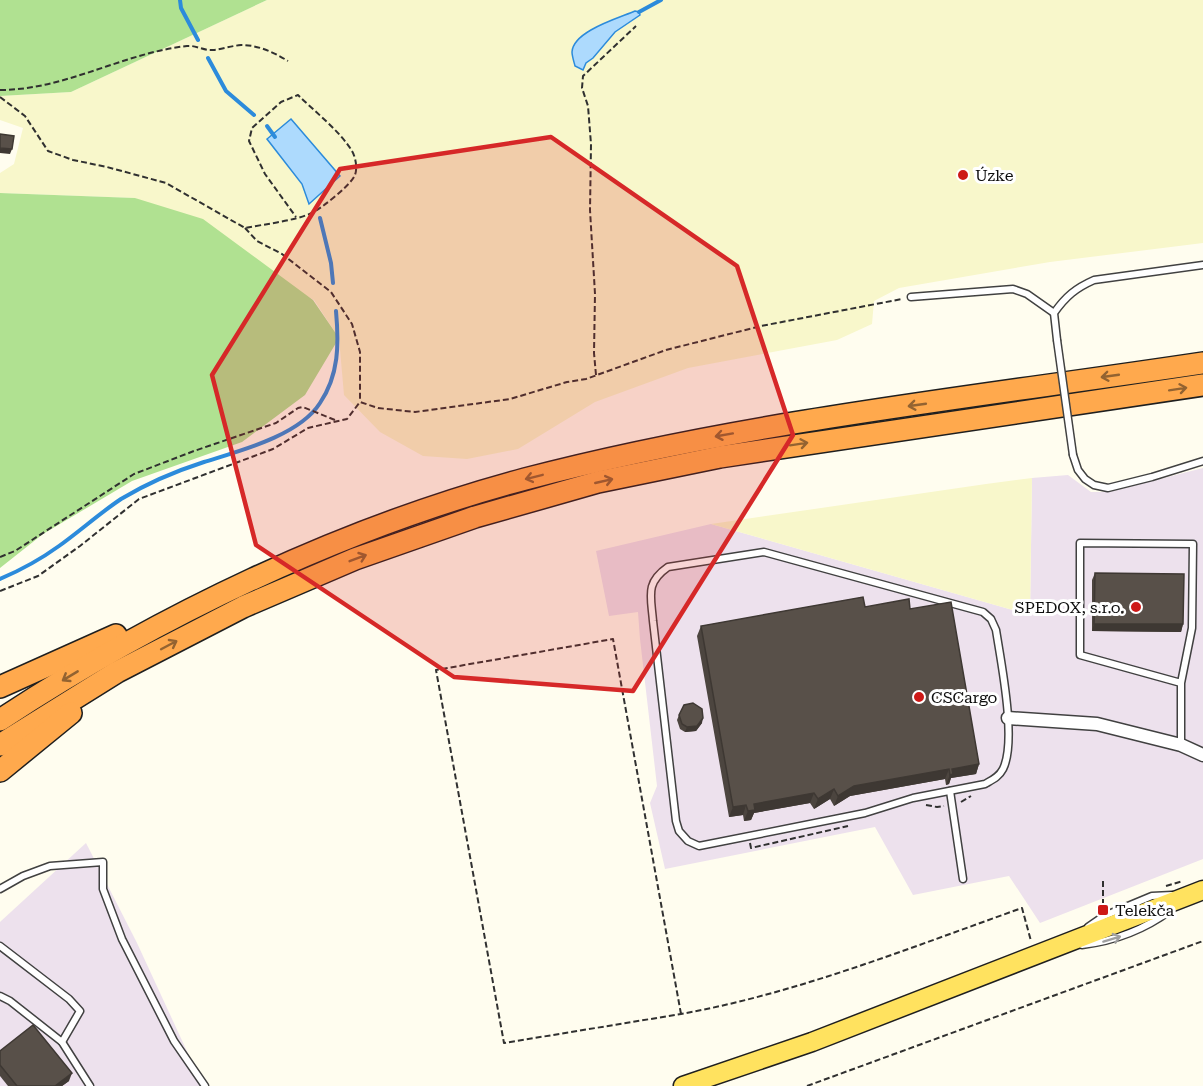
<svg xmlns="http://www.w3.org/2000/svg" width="1203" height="1086" font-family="'Roboto Serif',serif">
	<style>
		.industrial { fill: #ede1ed }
		.farmland { fill: #f8f7cb }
		.forest { fill: #b0e191 }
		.water { fill: #addafd; stroke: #2c8bdb; stroke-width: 1.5 }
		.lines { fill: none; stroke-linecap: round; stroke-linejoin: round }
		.stream { stroke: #2c8bdb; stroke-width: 4 }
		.service-casing { stroke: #414141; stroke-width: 9 }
		.minor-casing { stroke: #414141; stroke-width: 15 }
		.primary-casing { stroke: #1f1f1f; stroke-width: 21 }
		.motorway-casing { stroke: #1f1f1f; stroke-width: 24 }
		.path { stroke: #303030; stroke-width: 2; stroke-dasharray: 6 3; stroke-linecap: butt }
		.service { stroke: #fff; stroke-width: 6 }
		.minor { stroke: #fff; stroke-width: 12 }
		.primary { stroke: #ffe25f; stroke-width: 18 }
		.motorway { stroke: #ffa94d; stroke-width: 21 }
		.service-bridge-casing { stroke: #414141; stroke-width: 9; stroke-linecap: butt }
		.service-bridge { stroke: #fff; stroke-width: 6 }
		.wall { fill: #4c453f }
		.shaded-wall { fill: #3e3833 }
		.building { fill: #585049; stroke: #3e3833; stroke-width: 1.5 }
		.oneway { stroke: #936331 }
		.oneway2 { stroke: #9f9f9f }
		.marked { fill: #d62828; fill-opacity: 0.2; stroke: #d62828; stroke-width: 4.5; stroke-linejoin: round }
		.poi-dot { fill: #cd1917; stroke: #fff; stroke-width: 2 }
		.labels { text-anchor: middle; stroke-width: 6; stroke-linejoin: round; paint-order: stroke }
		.poi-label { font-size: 16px; fill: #0e0e0e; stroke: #fff; text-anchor: start }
	</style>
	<rect width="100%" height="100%" fill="#fffdef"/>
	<g class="industrial">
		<polygon points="1203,468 1203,859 1040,923 1009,876 913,895 875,827 665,869 650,803 657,786 640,639 638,612 609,616 596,551 711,524 1030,615 1032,478 1068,475 1091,492 1109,492"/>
		<polygon points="86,843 137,943 203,1086 0,1086 0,922"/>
	</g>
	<g class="farmland">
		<polygon points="267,0 1203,0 1203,243 1050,262 899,288 874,301 872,324 837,340 688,368 595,402 518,449 467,459 423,456 380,432 344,395 339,338 314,300 135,198 0,193 0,173 14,164 23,128 0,120 0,96 71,92"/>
		<polygon points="1032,478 1030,615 711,524 986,484"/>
	</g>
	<g class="forest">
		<polygon points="0,0 267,0 71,92 0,96"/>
		<polygon points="0,193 135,198 203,219 313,300 339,338 305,395 242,442 132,481 43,534 0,568"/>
	</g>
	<g class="water">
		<path d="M635,11l4,1 1,3 -25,17 -22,26 -7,5 -3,7 -8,-4c-1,-4 -3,-10 -3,-14 1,-21 47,-34 63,-41z"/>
		<polygon points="291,119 340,176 309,204 302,184 267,139"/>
	</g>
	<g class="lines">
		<g class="stream">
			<polyline points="180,0 181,8 198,40"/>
			<polyline points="639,12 661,0"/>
			<polyline points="208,58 226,91 254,115"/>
			<polyline points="267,126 275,137"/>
			<polyline points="320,218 331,263 333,283"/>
			<path d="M0,579c21,-9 41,-20 59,-33 21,-15 41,-33 62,-47 25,-15 55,-28 83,-37 35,-11 95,-26 116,-59 19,-28 19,-59 16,-92"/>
		</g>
		<g class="service-casing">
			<g id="service">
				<polyline points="911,297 1013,289 1027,294 1054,313"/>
				<path d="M1057,340l-3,-27c12,-17 22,-25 40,-33l109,-15"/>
				<polyline points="1073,455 1078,470 1085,479 1094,485 1108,488 1152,477 1203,461"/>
				<path d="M764,552l219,60 8,7 5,11c5,32 21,111 7,139 -4,8 -11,11 -18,15l-72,14 -48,15 -166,33 -11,-5 -9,-10 -3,-10 -23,-200c-2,-25 -8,-38 15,-54z"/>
				<polyline points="1181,683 1080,655 1080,543 1193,544 1192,628 1181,683 1181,745"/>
				<polyline points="950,791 963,879"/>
				<polyline points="0,889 23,876 50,866 103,862 103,889 122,939 174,1041 205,1086"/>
				<polyline points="1088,927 1104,916 1152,896 1172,895"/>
				<path d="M1082,945c33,-4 62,-15 89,-35"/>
				<polyline points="0,946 69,999 80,1011 62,1042"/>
				<polyline points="0,996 10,1001 62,1042 90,1086"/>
			</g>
		</g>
		<g class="minor-casing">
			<polyline id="minor" points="1008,718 1097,724 1181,745 1203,755"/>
		</g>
		<g class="primary-casing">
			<polyline id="primary" points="683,1086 812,1042 1203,890"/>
		</g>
		<g class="motorway-casing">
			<g id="motorway">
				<polyline points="0,687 116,635"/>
				<path d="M0,720c158,-104 342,-192 525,-241 222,-58 452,-82 678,-116"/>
				<polyline points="0,745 117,672 243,607 355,559 475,517 598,482 720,457 1203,385"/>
				<polyline points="0,771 71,713"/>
			</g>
		</g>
		<g class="path">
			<path d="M0,90c65,0 123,-37 187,-44 9,-1 17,5 26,4 9,-1 18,-4 28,-5 17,0 32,7 47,16"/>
			<path d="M0,97l25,19 23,35 25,9 34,7 59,16 79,45c20,-4 49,-7 67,-15 10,-5 36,-26 42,-36 4,-7 2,-19 -2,-26 -12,-20 -38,-40 -54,-56l-17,7 -29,26 -3,13 16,33 31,43"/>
			<polyline points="245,228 257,241 282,254 331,292 352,324 360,352 360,401"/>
			<polyline points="596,375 594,353 595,294 590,210 591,144 588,106 582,88 583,76 636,26"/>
			<polyline points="0,557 15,551 134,474 194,451 276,423 298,408 303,407 335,420"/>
			<polyline points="0,591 38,576 80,546 139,499 273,449 308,428 347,419 360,402 378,408 415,412 510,399 567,382 586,379 666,350 761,326 902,299"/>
			<polyline points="961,802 971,796"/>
			<polyline points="926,805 937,807 944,806"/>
			<polyline points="750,843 751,848 848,826"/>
			<polyline points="1103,881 1103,909"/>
			<polyline points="1166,886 1183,881"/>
			<path d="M681,1014l-68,-375 -177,31 68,373 177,-29c117,-21 228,-66 341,-106l9,33"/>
			<polyline points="807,1086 1203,941"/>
		</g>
		<use href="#service" class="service"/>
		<use href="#minor" class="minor"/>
		<use href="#primary" class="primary"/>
		<use href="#motorway" class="motorway"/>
		<g class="service-bridge-casing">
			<polyline id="service-bridge" points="1057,340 1073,455"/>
		</g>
		<use href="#service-bridge" class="service-bridge"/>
	</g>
	<g class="wall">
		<polygon points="1095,573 1183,624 1181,632 1092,631 1092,580"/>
		<polygon points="865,607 910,609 979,764 976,774 951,778 949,784 946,785 945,779 850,796 834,806 830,799 814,809 810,803 754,813 751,820 744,821 743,815 729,817 697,636 701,626"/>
		<polygon points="679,715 702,723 696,731 685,732 680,729 677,720"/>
		<polygon points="0,1051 69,1081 62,1086 8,1086 0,1076"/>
	</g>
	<g class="shaded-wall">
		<polygon points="0,148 12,149 10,154 0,153"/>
		<polygon points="1094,624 1183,624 1181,632 1092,631"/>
		<polygon points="703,718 702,723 696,731 685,732 687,727"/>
		<polygon points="979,764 976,774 951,778 949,784 946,785 952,769"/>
		<polygon points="949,769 945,779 850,796 834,806 838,796 854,786"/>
		<polygon points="834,789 830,799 814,809 818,799"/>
		<polygon points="814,793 810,803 754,813 751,820 744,821 748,811 754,804"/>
		<polygon points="746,805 743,815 729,817 733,807"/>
		<polygon points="72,1073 69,1081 62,1086 55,1086"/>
	</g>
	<g class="building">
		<polygon points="0,134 14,136 12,149 0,148"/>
		<polygon points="1095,573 1184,574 1183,624 1094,624"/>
		<polygon points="863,597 865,607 909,599 910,609 951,602 979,764 952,769 953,774 950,775 949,769 854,786 838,796 834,789 818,799 814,793 754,804 755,810 748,811 746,805 733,807 701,626"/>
		<polygon points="693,703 702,709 703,718 697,726 687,727 682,724 679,715 684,705"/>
		<polygon points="33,1025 72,1073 55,1086 17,1086 0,1065 0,1051"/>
	</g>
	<defs><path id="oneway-shaft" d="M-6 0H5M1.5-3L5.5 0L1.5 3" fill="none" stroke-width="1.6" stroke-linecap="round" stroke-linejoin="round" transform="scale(1.5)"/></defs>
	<g class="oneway">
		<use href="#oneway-shaft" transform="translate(1110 376) rotate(172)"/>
		<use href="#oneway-shaft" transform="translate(1178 389) rotate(-9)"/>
		<use href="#oneway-shaft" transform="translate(917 405) rotate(172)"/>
		<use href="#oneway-shaft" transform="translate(724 435) rotate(170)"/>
		<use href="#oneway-shaft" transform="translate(799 444) rotate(-9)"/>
		<use href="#oneway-shaft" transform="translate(534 477) rotate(166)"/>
		<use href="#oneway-shaft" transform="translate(604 481) rotate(-13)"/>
		<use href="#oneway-shaft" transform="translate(358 558) rotate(-21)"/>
		<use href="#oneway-shaft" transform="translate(169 645) rotate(-28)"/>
		<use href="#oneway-shaft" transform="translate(70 676) rotate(149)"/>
	</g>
	<use class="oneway2" href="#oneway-shaft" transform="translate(1112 939) rotate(-17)"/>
	<path class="marked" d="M551,137l186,129 56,169 -160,256 -179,-14 -198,-132 -44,-170 128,-206z"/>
	<g class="poi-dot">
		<circle cx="963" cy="175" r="6"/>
		<circle cx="1136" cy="607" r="6"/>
		<circle cx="919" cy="697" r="6"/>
		<rect x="1097" y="904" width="12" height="12" rx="3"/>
	</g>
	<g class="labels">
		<g class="poi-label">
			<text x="975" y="181">Úzke</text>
			<text x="1124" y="613" text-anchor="end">SPEDOX, s.r.o.</text>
			<text x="931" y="703">CSCargo</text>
			<text x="1115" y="916">Telekča</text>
		</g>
	</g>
</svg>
